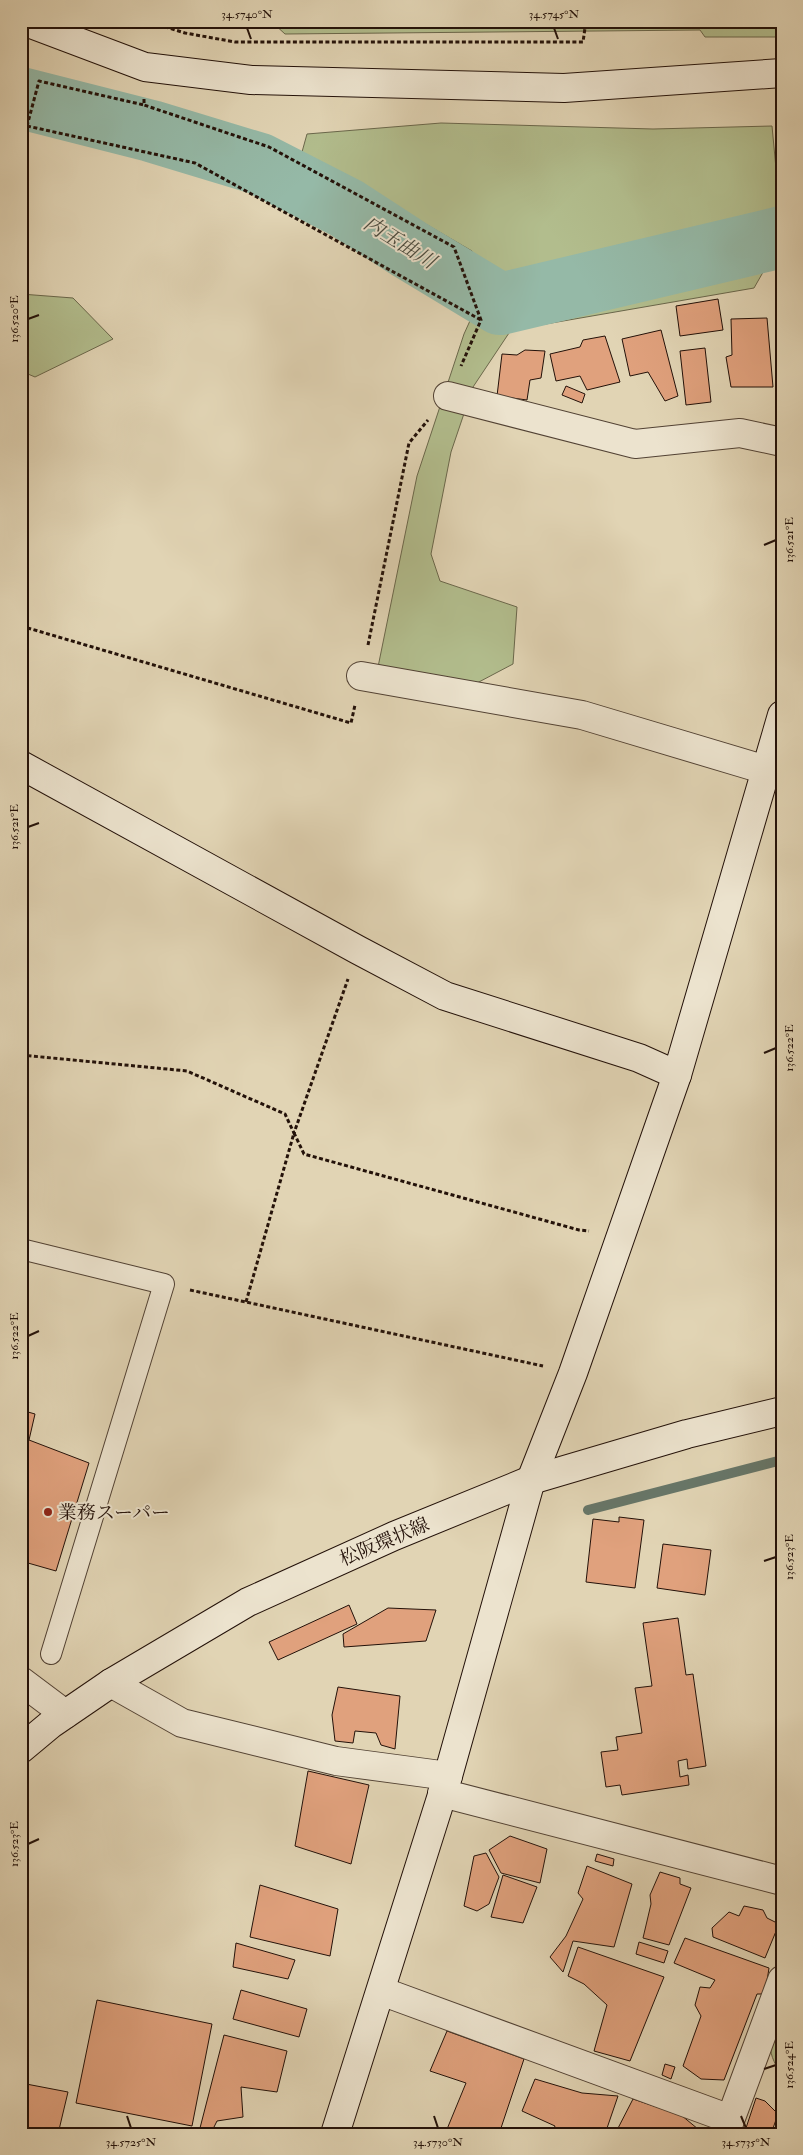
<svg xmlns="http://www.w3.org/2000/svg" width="803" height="2155" font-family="'IM FELL Double Pica','Noto Serif JP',serif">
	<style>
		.green { fill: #b2bd8d; stroke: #6a674b }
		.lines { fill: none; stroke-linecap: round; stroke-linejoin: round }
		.stream { stroke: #677668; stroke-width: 10 }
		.river { stroke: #95b9a7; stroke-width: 62 }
		.building { fill: #e0a17d; stroke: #231109 }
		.lane-casing { stroke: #524234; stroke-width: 22 }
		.street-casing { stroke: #524234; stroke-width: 30 }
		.secondary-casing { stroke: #231109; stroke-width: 30 }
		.path { stroke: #231109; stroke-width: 3; stroke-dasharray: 4 2.5; stroke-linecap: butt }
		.lane { stroke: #ece3ce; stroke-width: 20 }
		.street { stroke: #ece3ce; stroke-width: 28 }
		.secondary { stroke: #ece3ce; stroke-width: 28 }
		.ticks { fill: none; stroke: #231109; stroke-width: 2 }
		.poi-dot { fill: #8f2418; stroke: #ece3ce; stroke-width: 2 }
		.labels { text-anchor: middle; stroke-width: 4; stroke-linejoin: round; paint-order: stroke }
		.poi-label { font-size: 19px; fill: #231109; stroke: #ece3ce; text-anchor: start }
		.street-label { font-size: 19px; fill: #231109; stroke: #ece3ce }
		.water-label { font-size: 20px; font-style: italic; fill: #4b4c40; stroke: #ece3ce }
		.neatline { fill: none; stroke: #231109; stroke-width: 2 }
		.ticks-label { font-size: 12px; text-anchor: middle; fill: #231109 }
	</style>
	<rect width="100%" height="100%" fill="#e1d4b4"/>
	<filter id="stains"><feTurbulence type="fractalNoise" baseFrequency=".004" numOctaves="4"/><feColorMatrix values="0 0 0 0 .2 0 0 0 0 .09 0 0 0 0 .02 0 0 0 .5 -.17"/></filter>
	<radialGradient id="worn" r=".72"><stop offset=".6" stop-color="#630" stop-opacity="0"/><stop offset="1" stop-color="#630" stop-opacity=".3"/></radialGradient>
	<g class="green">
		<polygon points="234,21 782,21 782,37 705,37 700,30 285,34 273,23"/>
		<polygon points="441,123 653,129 772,126 780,211 782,211 782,252 774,253 754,288 511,330 473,387 451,452 431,554 440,581 517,607 513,664 477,683 378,667 417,476 464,334 483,292 472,251 302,152 307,134"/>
		<polygon points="21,294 73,298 113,339 35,377 21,371"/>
		<path d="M782,2011v64c-19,-28 -11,-34 0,-64z"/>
	</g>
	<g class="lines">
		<polyline class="stream" points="588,1510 782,1460"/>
		<polyline class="river" points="21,98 151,131 260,164 346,208 409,249 500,304 782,237"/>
	</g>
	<g class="building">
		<polygon points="718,299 723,330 680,336 676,306"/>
		<polygon points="767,318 773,387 731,387 726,357 732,355 731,319"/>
		<polygon points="661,330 678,396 665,401 648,372 630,376 622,339"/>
		<polygon points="605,336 620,382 587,390 580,376 556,381 550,354 580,347 583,340"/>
		<polygon points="705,348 711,402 686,405 680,351"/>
		<polygon points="525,350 545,351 541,378 530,380 527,400 497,396 502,354 517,355"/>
		<polygon points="566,386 585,394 582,403 562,395"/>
		<polygon points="21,1410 35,1414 29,1440 89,1463 56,1571 21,1561"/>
		<polygon points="619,1517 644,1520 635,1588 586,1582 593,1519 619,1522"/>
		<polygon points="663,1544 711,1550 705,1595 657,1588"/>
		<polygon points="349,1605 357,1624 278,1660 269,1642"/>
		<polygon points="388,1608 436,1610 426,1641 344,1647 343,1634"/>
		<polygon points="678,1618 686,1675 693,1674 706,1766 688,1769 687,1759 678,1761 680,1777 688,1775 689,1785 622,1795 620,1785 606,1787 601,1752 618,1750 616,1737 642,1733 635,1688 652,1686 643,1623"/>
		<polygon points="338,1687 400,1696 395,1749 381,1745 376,1733 355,1731 353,1743 335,1741 332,1715"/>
		<polygon points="308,1771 369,1785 351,1864 295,1846"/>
		<polygon points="510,1836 547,1849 540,1883 501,1873 489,1850"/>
		<polygon points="486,1853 499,1877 489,1904 477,1911 464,1906 474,1856"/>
		<polygon points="597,1854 614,1859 613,1866 595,1861"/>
		<polygon points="587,1866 632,1884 614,1947 573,1941 563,1972 550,1957 566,1936 583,1899 578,1893"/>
		<polygon points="660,1872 680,1878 680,1884 691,1888 669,1945 643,1938 651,1904 650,1895"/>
		<polygon points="503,1875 537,1887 523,1923 491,1917"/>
		<polygon points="260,1885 338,1909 330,1956 250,1937"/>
		<polygon points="744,1906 763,1910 767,1918 779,1924 765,1958 713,1937 712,1928 729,1912 739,1916"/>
		<polygon points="685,1938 769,1968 765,1994 757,1994 724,2080 701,2079 683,2066 701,2016 695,2005 700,1987 710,1988 715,1980 674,1963"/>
		<polygon points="639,1942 668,1951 664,1963 636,1954"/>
		<polygon points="236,1943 295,1960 288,1979 233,1967"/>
		<polygon points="578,1947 664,1977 630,2061 594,2051 607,2005 584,1984 568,1976"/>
		<polygon points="241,1990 307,2009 299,2037 233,2019"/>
		<polygon points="97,2000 212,2024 192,2126 76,2103"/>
		<polygon points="447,2031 524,2059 500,2131 490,2134 445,2134 466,2083 430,2071"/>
		<polygon points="224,2035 287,2051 277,2092 241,2087 243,2117 217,2121 211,2133 200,2128"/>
		<polygon points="665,2064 675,2067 671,2079 662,2075"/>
		<polygon points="535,2079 582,2093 618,2096 605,2134 552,2134 555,2126 522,2111"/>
		<polygon points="21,2083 68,2092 58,2134 21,2134"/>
		<polygon points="756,2098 765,2101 778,2114 771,2134 744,2134"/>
		<polygon points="633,2099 681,2115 704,2134 615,2134"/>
	</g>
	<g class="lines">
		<g class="lane-casing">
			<polyline id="lane" points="21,1249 164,1284 51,1654"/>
		</g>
		<g class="street-casing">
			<g id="street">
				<polyline points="448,396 635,444 740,433 782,442"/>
				<polyline points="361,676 582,715 766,770"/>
				<polyline points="21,1681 65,1714"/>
				<polyline points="111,1683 182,1723 336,1761 448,1776"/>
				<polyline points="442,1793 782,1881"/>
				<polyline points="381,1991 730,2119"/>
				<polyline points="725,2134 782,1980"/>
			</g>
		</g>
		<g class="secondary-casing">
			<g id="secondary">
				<polyline points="23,21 145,67 251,80 564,88 782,73"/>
				<polyline points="21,765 358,950 445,996 639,1058 677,1075"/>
				<polyline points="21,1749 51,1724 111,1683 248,1602 394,1536 531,1480 687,1434 782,1411"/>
				<polyline points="335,2134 448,1776 531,1480 573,1373 677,1075 782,715"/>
			</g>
		</g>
		<g class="path">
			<polyline points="146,21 185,33 235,42 583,42 586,21"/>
			<polyline points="144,99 144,105 269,147 454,247 481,320 461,366"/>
			<polyline points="27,126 195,163 481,320"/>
			<polyline points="21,129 27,126 39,81 144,105"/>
			<polyline points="21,626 351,723 355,705"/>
			<polyline points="368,645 409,443 428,420"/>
			<polyline points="21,1055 187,1071 285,1114 294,1133 348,979"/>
			<polyline points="190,1290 543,1366"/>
			<polyline points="246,1302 294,1133 304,1154 579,1230 589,1231"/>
		</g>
		<use href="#lane" class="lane"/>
		<use href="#street" class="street"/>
		<use href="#secondary" class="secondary"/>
	</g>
	<path class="ticks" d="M247,28l4,11M554,28l4,11M28,319l11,-4M764,545l12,-5M28,827l11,-4M764,1053l12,-5M28,1336l11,-5M764,1561l12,-4M28,1844l11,-5M764,2069l12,-4M127,2116l4,12M434,2116l4,12M741,2116l5,12"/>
	<circle class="poi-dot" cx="48" cy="1512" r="5"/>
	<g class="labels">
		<g class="poi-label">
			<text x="58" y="1519">業務スーパー</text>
		</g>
		<g class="street-label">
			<text transform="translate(384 1541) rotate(-23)" y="7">松阪環状線</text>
		</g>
		<g class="water-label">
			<text transform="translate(400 242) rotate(32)" y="7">内玉曲川</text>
		</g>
	</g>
	<rect width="803" height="2155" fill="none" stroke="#e1d4b4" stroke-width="55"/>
	<rect x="28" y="28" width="748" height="2100" class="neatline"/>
	<g class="ticks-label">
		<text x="247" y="18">34.5740°N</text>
		<text x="554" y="18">34.5745°N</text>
		<text transform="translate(14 319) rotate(-90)" y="4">136.520°E</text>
		<text transform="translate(789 540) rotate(-90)" y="4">136.521°E</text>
		<text transform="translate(14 827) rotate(-90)" y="4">136.521°E</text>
		<text transform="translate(789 1048) rotate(-90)" y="4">136.522°E</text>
		<text transform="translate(14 1336) rotate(-90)" y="4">136.522°E</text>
		<text transform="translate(789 1557) rotate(-90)" y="4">136.523°E</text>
		<text transform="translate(14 1844) rotate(-90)" y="4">136.523°E</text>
		<text transform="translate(789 2065) rotate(-90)" y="4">136.524°E</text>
		<text x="131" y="2146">34.5725°N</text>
		<text x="438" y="2146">34.5730°N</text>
		<text x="746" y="2146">34.5735°N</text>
	</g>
	<rect width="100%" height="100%" filter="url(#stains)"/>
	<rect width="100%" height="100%" fill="url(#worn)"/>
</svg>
